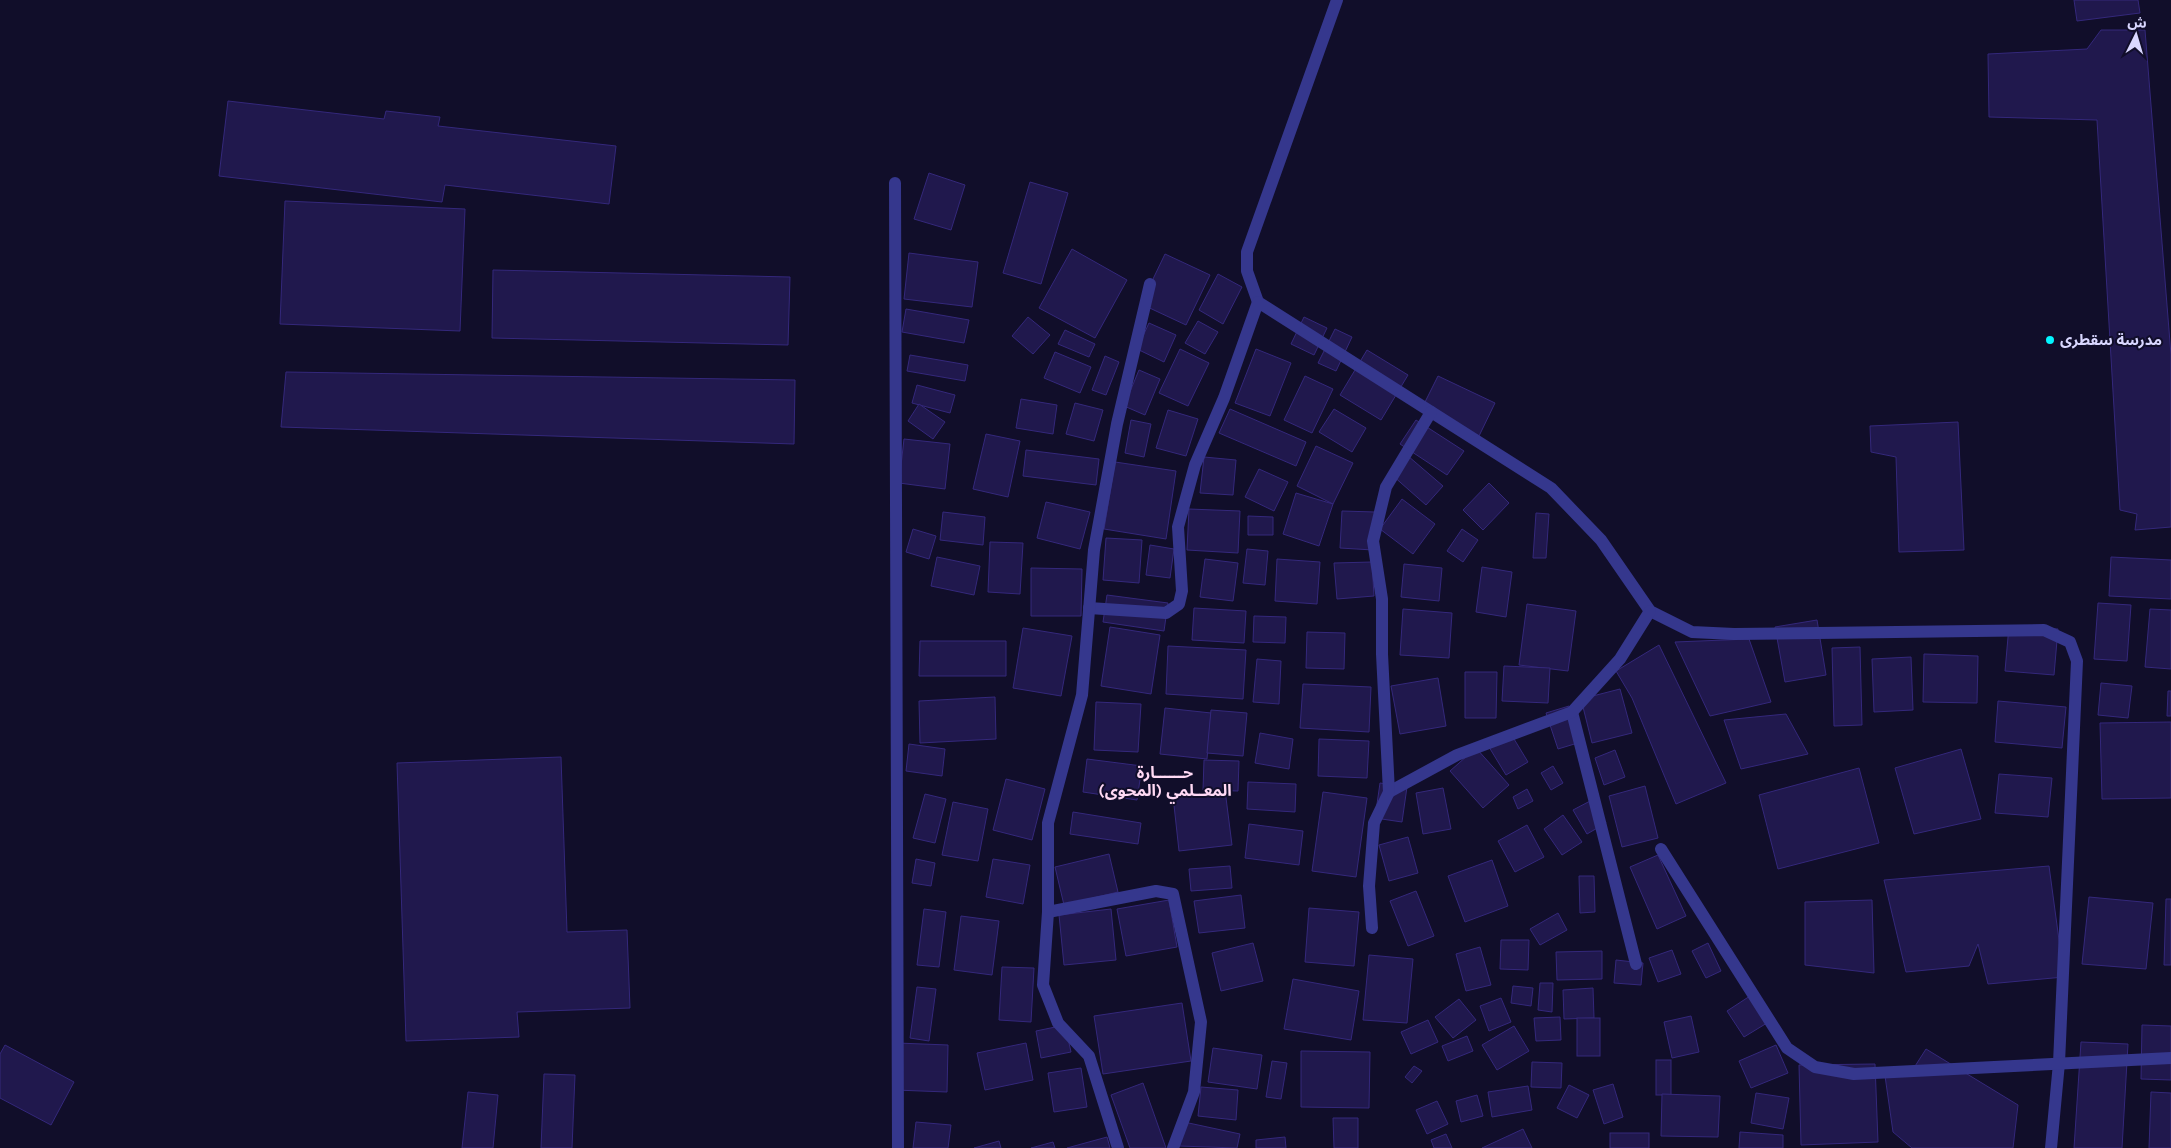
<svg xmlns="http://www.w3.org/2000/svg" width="2171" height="1148" font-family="Karla,'Noto Sans Arabic',sans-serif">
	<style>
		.building { fill: #20184d; stroke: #34287b }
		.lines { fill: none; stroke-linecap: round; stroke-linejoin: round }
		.lane { stroke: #35378d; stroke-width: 12 }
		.street { stroke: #35378d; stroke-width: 12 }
		.poi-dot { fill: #03f5ff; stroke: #110e2a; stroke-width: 2 }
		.labels { text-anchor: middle; stroke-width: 4; stroke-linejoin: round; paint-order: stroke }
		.poi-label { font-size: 15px; font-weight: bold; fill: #d9d7ff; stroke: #110e2a; text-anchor: start }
		.neighbourhood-label { font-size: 16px; font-weight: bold; fill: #ffd9f4; stroke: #110e2a }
	</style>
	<rect width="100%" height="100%" fill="#110e2a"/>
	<g class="building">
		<polygon points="2074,0 2138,0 2140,13 2077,21"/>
		<polygon points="2101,30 2145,30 2171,355 2171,527 2135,530 2137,514 2120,510 2097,120 1989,117 1988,54 2087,49"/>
		<polygon points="228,101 384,119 386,111 440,117 438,126 616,146 609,204 445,185 442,202 219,176"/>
		<polygon points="929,173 965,185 951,230 914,219"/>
		<polygon points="1030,182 1068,193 1041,284 1003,273"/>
		<polygon points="285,201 465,209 460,331 280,324"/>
		<polygon points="1072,249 1127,280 1095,338 1039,308"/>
		<polygon points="909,253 978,262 972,307 904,299"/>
		<polygon points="1165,254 1210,275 1186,325 1141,304"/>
		<polygon points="493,270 790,277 788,345 492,338"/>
		<polygon points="1218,274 1242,287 1223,324 1199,310"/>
		<polygon points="906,309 969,320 964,343 902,332"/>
		<polygon points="1028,317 1050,335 1033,354 1012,336"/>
		<polygon points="1304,317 1327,328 1314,355 1291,344"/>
		<polygon points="1198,321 1218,332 1205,354 1185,343"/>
		<polygon points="1149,323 1176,335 1164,362 1137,349"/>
		<polygon points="1335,329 1352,337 1336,371 1318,363"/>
		<polygon points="1065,330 1095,344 1089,357 1058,344"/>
		<polygon points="1180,349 1209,363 1188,406 1159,393"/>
		<polygon points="1256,349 1291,363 1270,416 1235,403"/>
		<polygon points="1367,350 1408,375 1381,420 1340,395"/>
		<polygon points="1055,352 1091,367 1080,393 1044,378"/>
		<polygon points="910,355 968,365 965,381 907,371"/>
		<polygon points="1105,356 1119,362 1106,395 1092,390"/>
		<polygon points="1139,370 1160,379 1145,415 1124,406"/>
		<polygon points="286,372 795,380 794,444 281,427"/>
		<polygon points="1305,376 1333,389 1312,433 1284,420"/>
		<polygon points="1438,376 1495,403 1479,436 1422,408"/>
		<polygon points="917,385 955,395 950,413 912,403"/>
		<polygon points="1021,399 1057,405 1053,434 1016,428"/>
		<polygon points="1075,403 1103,410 1094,441 1066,434"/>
		<polygon points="919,404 945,422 933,439 908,421"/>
		<polygon points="1230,409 1306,442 1296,466 1219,433"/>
		<polygon points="1334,409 1366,428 1352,452 1319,432"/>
		<polygon points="1168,410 1198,419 1186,456 1156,448"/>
		<polygon points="1131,420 1151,424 1144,457 1125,453"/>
		<polygon points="1416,420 1464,451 1447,475 1400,444"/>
		<polygon points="1958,422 1964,550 1899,552 1896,457 1871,452 1870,426"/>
		<polygon points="986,434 1020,441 1008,497 973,489"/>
		<polygon points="904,439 950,444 945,489 899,483"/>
		<polygon points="1316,446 1353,463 1333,504 1297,486"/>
		<polygon points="1026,450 1099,459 1096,485 1023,476"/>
		<polygon points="1408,456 1443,486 1426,505 1392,475"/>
		<polygon points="1204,457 1236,460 1233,495 1200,493"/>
		<polygon points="1115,462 1176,471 1166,539 1104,529"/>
		<polygon points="1259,469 1288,482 1274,511 1245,497"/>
		<polygon points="1489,483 1509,503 1483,530 1463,510"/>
		<polygon points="1296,493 1333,504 1319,546 1283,534"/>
		<polygon points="1402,499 1435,524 1413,554 1380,529"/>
		<polygon points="1046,502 1090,512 1080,549 1037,538"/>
		<polygon points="1189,509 1240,511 1238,553 1187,550"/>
		<polygon points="1342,511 1375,512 1373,550 1340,548"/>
		<polygon points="943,512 985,517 983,545 940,540"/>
		<polygon points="1536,513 1549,514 1546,558 1533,558"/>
		<polygon points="1248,516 1273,517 1273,535 1248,535"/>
		<polygon points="913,529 936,536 929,559 906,552"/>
		<polygon points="1462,529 1478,540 1463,562 1447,551"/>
		<polygon points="1106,538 1142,540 1139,583 1103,580"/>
		<polygon points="990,542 1023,543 1020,594 988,592"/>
		<polygon points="1150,545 1174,549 1170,578 1146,575"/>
		<polygon points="1247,549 1268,551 1265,585 1243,583"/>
		<polygon points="937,557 980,566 974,595 931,586"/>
		<polygon points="2111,557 2171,560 2171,599 2109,596"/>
		<polygon points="1205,559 1238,563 1233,601 1200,597"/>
		<polygon points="1277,559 1320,562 1317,604 1275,601"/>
		<polygon points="1372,562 1374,596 1337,599 1334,563"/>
		<polygon points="1404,564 1442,568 1439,601 1401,597"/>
		<polygon points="1482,567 1512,572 1506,617 1476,612"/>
		<polygon points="1031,568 1082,569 1081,616 1031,616"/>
		<polygon points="1107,595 1168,603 1164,631 1103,622"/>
		<polygon points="2098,603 2131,605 2127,661 2094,659"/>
		<polygon points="1527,604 1576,611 1568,671 1519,665"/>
		<polygon points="1194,608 1246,611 1244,643 1192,640"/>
		<polygon points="1403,609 1452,613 1449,658 1400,655"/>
		<polygon points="2150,609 2171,610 2171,669 2145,667"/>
		<polygon points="1254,616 1286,617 1285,643 1253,642"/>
		<polygon points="1817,620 1826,675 1785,682 1775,627"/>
		<polygon points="2009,626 2058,629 2054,675 2005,671"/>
		<polygon points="1110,627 1160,635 1151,694 1101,686"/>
		<polygon points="1023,628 1072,636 1061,696 1013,688"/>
		<polygon points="1307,632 1345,633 1344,669 1306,668"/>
		<polygon points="1749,639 1771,702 1710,716 1675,642"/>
		<polygon points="920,641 1006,641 1006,676 919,676"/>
		<polygon points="1659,645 1726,783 1676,804 1632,698 1616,671"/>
		<polygon points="1168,646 1246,650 1243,699 1166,694"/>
		<polygon points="1860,647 1862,725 1834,726 1832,648"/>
		<polygon points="1924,654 1978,656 1977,703 1923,702"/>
		<polygon points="1911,657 1913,710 1874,712 1872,659"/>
		<polygon points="1257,659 1281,661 1279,704 1253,702"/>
		<polygon points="1504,666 1550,668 1548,703 1502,701"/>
		<polygon points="1465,672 1497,672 1496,718 1465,718"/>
		<polygon points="1438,678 1446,726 1400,734 1391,686"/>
		<polygon points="2101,683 2132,686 2128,718 2098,715"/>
		<polygon points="1303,684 1371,687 1369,732 1300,728"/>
		<polygon points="1620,689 1632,733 1592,743 1581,699"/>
		<polygon points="2168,691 2171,691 2171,716 2167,716"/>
		<polygon points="995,697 996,739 920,743 919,701"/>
		<polygon points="1998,701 2066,707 2062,748 1995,742"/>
		<polygon points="1096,702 1141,704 1138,752 1094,750"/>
		<polygon points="1569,706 1581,742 1558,749 1546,713"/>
		<polygon points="1165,708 1211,713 1207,759 1160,754"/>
		<polygon points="1211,710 1247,713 1243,756 1207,753"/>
		<polygon points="1786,714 1808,754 1741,769 1724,720"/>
		<polygon points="2171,722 2171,798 2102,799 2100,723"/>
		<polygon points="1260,733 1293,739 1289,769 1255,763"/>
		<polygon points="1511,734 1528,762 1506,775 1489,747"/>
		<polygon points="1319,739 1369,741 1367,778 1318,776"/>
		<polygon points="909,744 945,749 942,776 906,771"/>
		<polygon points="1476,748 1509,785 1483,808 1450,771"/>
		<polygon points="1961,749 1981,819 1914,834 1895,768"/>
		<polygon points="1615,750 1625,777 1604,785 1595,758"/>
		<polygon points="561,757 567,932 627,930 630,1008 517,1012 519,1037 406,1041 397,763"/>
		<polygon points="1087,759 1142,766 1137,800 1083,792"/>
		<polygon points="1204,760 1239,761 1238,791 1203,790"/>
		<polygon points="1553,766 1563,783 1551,790 1541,773"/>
		<polygon points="1859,768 1879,843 1778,869 1759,795"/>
		<polygon points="1999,774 2052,778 2048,817 1995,813"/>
		<polygon points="1006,779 1045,789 1032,840 993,830"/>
		<polygon points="1248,782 1296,784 1295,812 1247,809"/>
		<polygon points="1380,783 1407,787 1402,822 1375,818"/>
		<polygon points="1645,786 1658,838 1622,847 1609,796"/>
		<polygon points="1443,788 1451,829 1423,834 1416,793"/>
		<polygon points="1527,789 1533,801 1518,809 1513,797"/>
		<polygon points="1225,790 1232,845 1179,851 1173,796"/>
		<polygon points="1323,792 1367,798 1356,877 1312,871"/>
		<polygon points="925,794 946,799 935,843 913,838"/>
		<polygon points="1592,800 1606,823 1587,834 1573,810"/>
		<polygon points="953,802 988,809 978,861 942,855"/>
		<polygon points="1073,812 1141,823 1138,844 1070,834"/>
		<polygon points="1563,815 1582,842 1562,855 1544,829"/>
		<polygon points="1249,824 1303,831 1299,865 1245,858"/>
		<polygon points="1527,825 1544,857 1515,872 1498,841"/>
		<polygon points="1408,837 1418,873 1389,881 1379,845"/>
		<polygon points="1109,854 1118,892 1064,905 1055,867"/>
		<polygon points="1658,855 1686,916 1657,929 1630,867"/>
		<polygon points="916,859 935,863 931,886 912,883"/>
		<polygon points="993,859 1030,865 1023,904 986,897"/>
		<polygon points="1492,860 1508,906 1465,922 1448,876"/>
		<polygon points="1230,866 1232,888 1191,891 1189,869"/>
		<polygon points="2049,866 2064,977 1988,984 1978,944 1969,966 1906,972 1884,880"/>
		<polygon points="1579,876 1594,876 1595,912 1580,913"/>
		<polygon points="1416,891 1434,936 1408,946 1390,901"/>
		<polygon points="1241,895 1245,928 1199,933 1194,901"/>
		<polygon points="2089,897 2153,903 2146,969 2082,964"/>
		<polygon points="2166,899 2171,899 2171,965 2164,965"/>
		<polygon points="1169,900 1177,947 1126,956 1117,909"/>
		<polygon points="1872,900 1874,973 1805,965 1805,902"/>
		<polygon points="1309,908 1359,912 1354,966 1305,962"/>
		<polygon points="924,909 946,912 939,967 917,965"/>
		<polygon points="1111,909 1116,960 1064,965 1059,915"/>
		<polygon points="1558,913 1567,930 1540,945 1530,929"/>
		<polygon points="961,916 999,921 992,975 954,970"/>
		<polygon points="1501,940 1529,940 1528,970 1500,969"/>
		<polygon points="1253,943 1263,981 1221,991 1212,953"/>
		<polygon points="1708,943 1721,971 1706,978 1692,951"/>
		<polygon points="1480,947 1491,985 1466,991 1456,954"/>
		<polygon points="1672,950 1681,974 1658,982 1649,958"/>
		<polygon points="1602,951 1602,979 1557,980 1556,952"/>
		<polygon points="1369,955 1413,959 1407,1023 1363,1020"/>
		<polygon points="1616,960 1643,963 1641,985 1614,983"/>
		<polygon points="1002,967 1034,968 1031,1022 999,1020"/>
		<polygon points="1293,979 1359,991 1351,1040 1284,1029"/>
		<polygon points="1540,983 1553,983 1552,1012 1538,1010"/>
		<polygon points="1513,986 1533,988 1531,1006 1511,1003"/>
		<polygon points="917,987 936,989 929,1041 910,1038"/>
		<polygon points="1593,988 1594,1018 1564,1019 1563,990"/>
		<polygon points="1750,996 1767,1023 1744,1037 1727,1011"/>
		<polygon points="1501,998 1511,1022 1489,1031 1480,1006"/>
		<polygon points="1459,999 1476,1020 1453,1038 1435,1017"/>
		<polygon points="1182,1003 1191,1061 1103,1074 1094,1016"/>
		<polygon points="1691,1016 1699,1052 1672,1058 1664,1022"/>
		<polygon points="1560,1017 1561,1040 1536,1041 1534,1018"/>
		<rect x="1577" y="1018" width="23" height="38"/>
		<polygon points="1428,1020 1438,1042 1411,1054 1401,1032"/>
		<polygon points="1065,1025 1071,1052 1041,1058 1036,1031"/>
		<polygon points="2142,1025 2171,1026 2171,1080 2141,1079"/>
		<polygon points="1514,1026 1529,1051 1497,1070 1482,1045"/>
		<polygon points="1467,1036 1473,1051 1448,1061 1442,1046"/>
		<polygon points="2081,1042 2128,1044 2122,1148 2074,1148"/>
		<polygon points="897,1043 948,1045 947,1092 895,1090"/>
		<polygon points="1026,1043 1033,1080 985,1090 977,1053"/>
		<polygon points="5,1045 74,1082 51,1125 0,1098 0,1054"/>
		<polygon points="1776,1045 1788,1073 1751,1088 1739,1061"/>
		<polygon points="1213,1048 1262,1055 1257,1089 1208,1082"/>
		<polygon points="1926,1049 2018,1105 2013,1148 1912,1148 1893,1132 1885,1076 1910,1074"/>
		<polygon points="1301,1051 1370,1052 1369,1108 1301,1107"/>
		<rect x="1656" y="1060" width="15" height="35"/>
		<polygon points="1272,1061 1287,1063 1281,1099 1266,1097"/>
		<polygon points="1532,1062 1562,1063 1561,1088 1531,1087"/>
		<polygon points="1875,1064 1878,1142 1801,1145 1799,1065"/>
		<polygon points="1414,1066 1422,1071 1412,1083 1405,1077"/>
		<polygon points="1081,1068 1087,1107 1054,1112 1048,1073"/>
		<polygon points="544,1074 575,1075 572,1148 541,1148"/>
		<polygon points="1143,1083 1166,1148 1130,1148 1111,1095"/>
		<polygon points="1613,1084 1623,1117 1604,1124 1593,1090"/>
		<polygon points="1569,1085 1589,1095 1577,1118 1557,1108"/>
		<polygon points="1528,1086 1532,1110 1492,1117 1488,1092"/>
		<polygon points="1201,1087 1238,1090 1236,1120 1198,1116"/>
		<polygon points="468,1092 498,1095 493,1148 462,1148"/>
		<polygon points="2151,1092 2171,1093 2171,1148 2149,1148"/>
		<polygon points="1756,1093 1789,1098 1783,1129 1751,1123"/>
		<polygon points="1662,1094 1720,1096 1718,1137 1661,1136"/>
		<polygon points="1477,1095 1483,1116 1461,1122 1456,1101"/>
		<polygon points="1437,1101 1448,1124 1427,1134 1416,1110"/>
		<polygon points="1333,1118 1358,1118 1358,1148 1334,1148"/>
		<polygon points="916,1122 951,1125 948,1148 913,1148"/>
		<polygon points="1184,1122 1240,1134 1237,1148 1179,1146"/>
		<polygon points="1523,1129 1532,1148 1482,1148"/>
		<polygon points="1740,1132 1783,1135 1783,1148 1739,1148"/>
		<rect x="1610" y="1133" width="39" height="15"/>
		<polygon points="1446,1134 1452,1148 1434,1148 1431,1140"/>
		<polygon points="1107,1137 1110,1148 1067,1148"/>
		<polygon points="1285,1137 1286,1148 1256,1148 1256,1140"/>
		<polygon points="999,1141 1001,1148 974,1148"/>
		<polygon points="1053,1142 1055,1148 1031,1148"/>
	</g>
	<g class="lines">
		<polyline class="lane" points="1258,302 1247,271 1247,252 1337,0"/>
		<g class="street">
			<polyline points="895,183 898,1148"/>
			<polyline points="1089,608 1166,613 1179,604 1182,591 1178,527 1195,465 1224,398 1258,302 1551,488 1601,540 1650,611 1692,632 1734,634 2044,630 2070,642 2077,661 2059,1063 2051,1148"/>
			<polyline points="1572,712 1636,964"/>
			<polyline points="1389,792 1457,755 1572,712 1620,659 1650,611"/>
			<polyline points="1661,849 1787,1048 1815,1067 1854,1074 2171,1058"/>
			<polyline points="1048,912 1156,891 1173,894 1201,1022 1194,1092 1173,1148"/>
			<polyline points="1372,928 1369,886 1374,823 1389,792 1382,654 1382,599 1373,541 1386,487 1431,412"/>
			<polyline points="1118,1148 1089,1056 1058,1023 1043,985 1048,912 1048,823 1082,695 1094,550 1117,424 1150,284"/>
		</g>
	</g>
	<circle class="poi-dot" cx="2050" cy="340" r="5"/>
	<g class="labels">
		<g class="poi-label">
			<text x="2060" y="345">مدرسة سقطرى</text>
		</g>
		<g class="neighbourhood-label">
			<text x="1165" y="778">حــــــارة<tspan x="1165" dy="18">المعــلمي (المحوى)</tspan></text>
		</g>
	</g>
	<g transform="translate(2136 35) rotate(5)" stroke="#110e2a" stroke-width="4" paint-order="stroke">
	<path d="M0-4L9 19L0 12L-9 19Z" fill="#d9d7ff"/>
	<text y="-8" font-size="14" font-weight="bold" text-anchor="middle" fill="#d9d7ff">ش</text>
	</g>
</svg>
